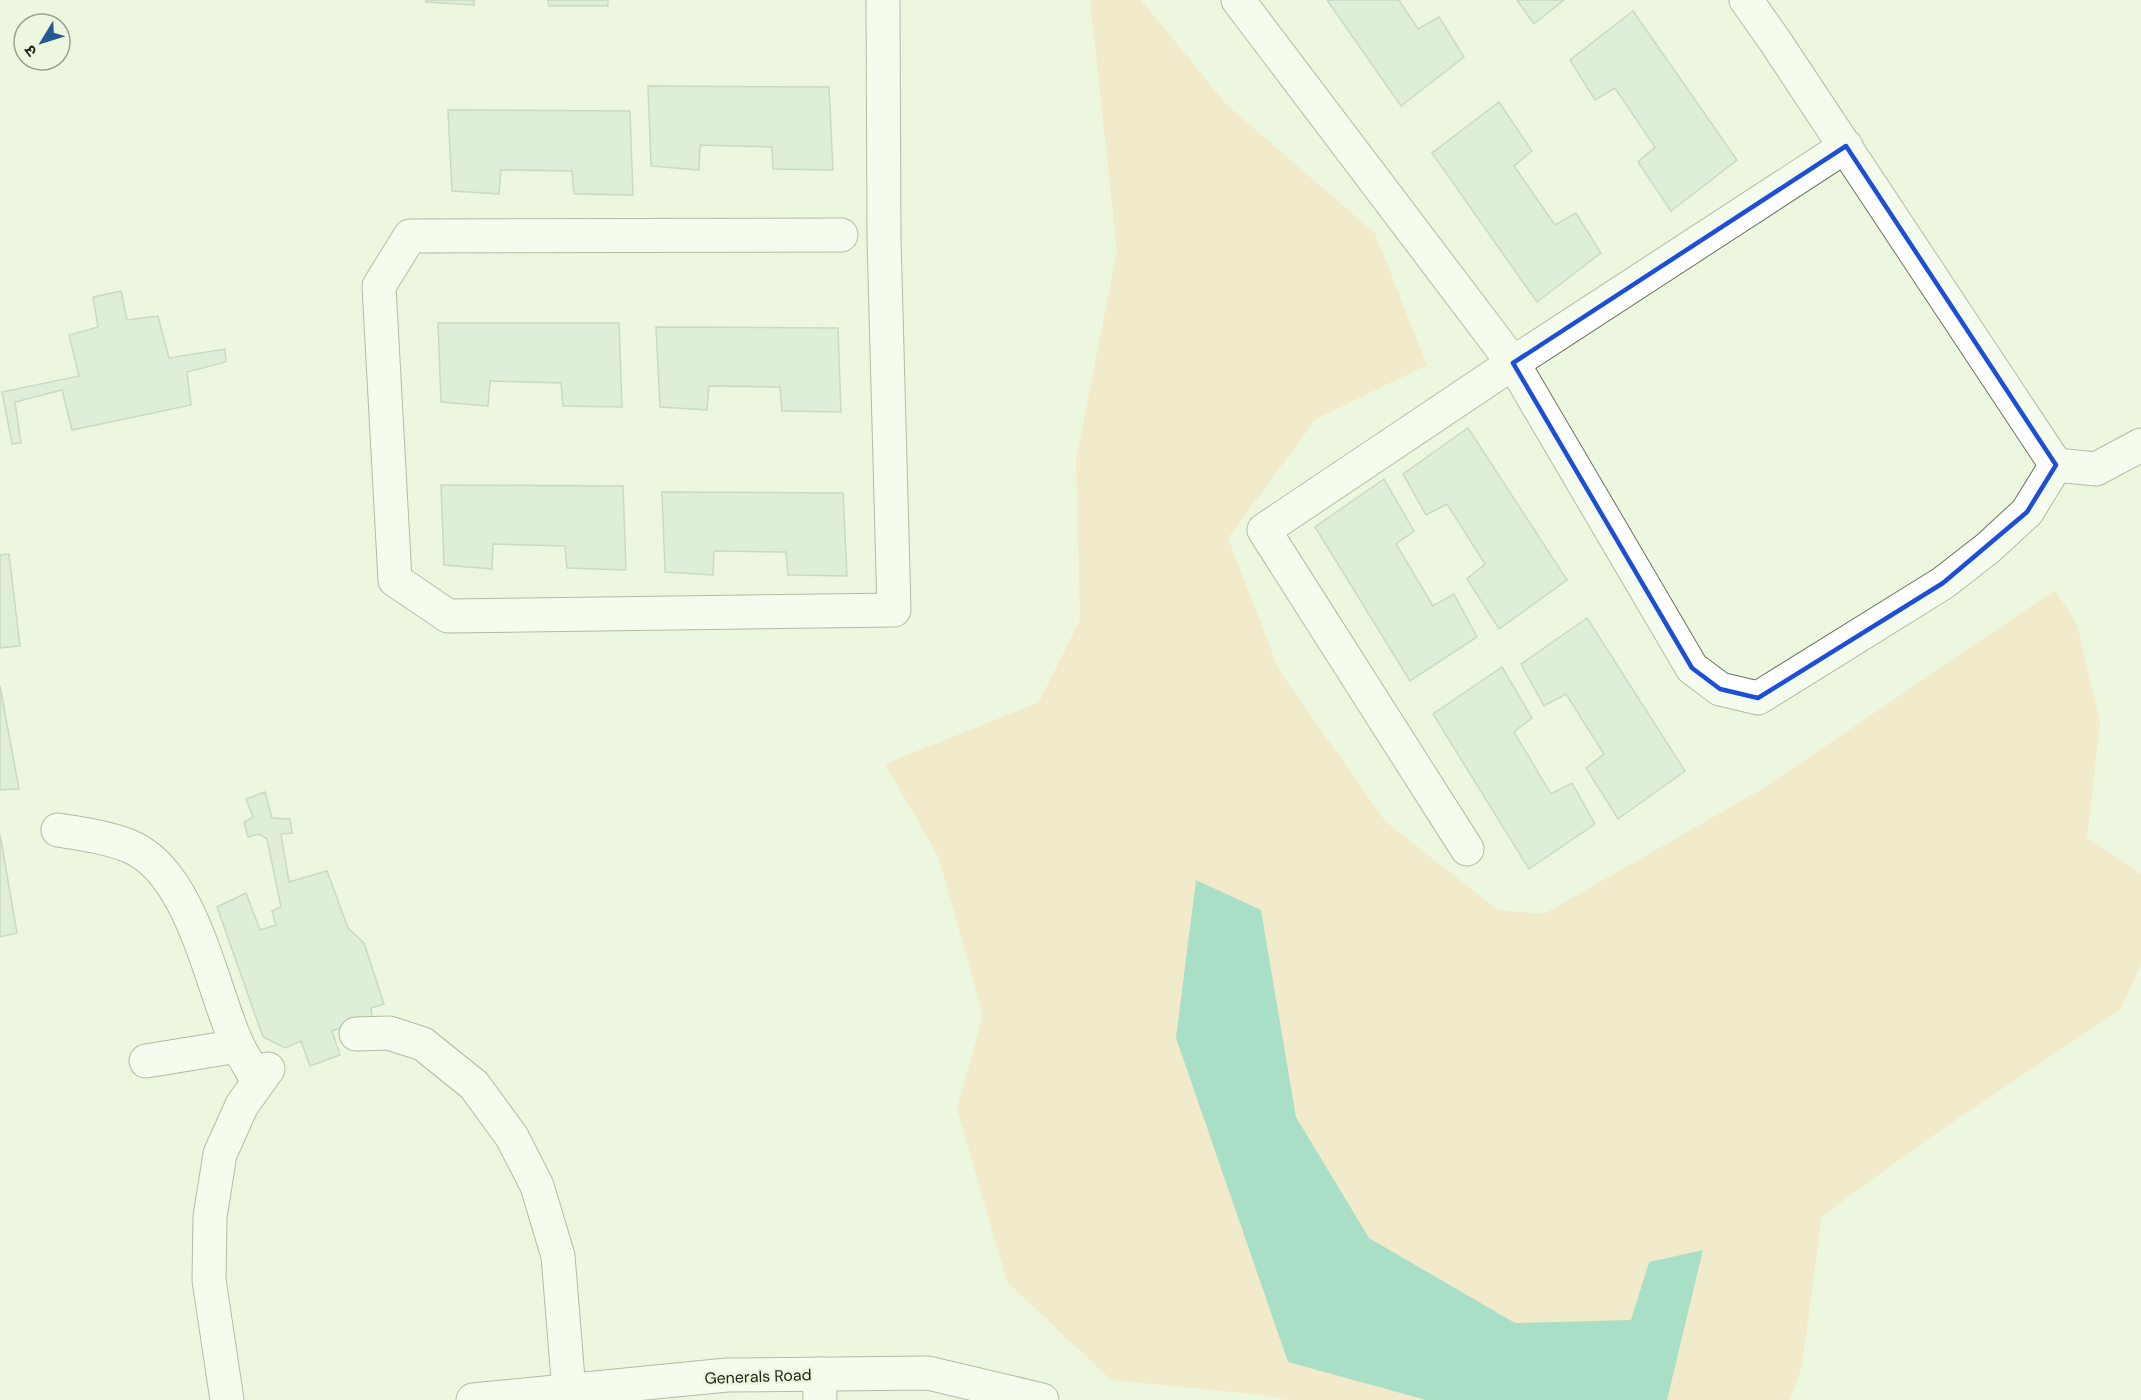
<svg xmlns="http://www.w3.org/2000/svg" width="2141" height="1400" font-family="'DM Sans','Noto Sans Devanagari',sans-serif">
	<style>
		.green { fill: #f9dbb3 }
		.water { fill: #57c2aa }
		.building { fill: #cde2d0; stroke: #a0b4a3; stroke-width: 1.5 }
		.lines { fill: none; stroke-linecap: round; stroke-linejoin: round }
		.street-casing { stroke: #6b745f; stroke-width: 35 }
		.secondary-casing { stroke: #6b745f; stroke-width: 35 }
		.street { stroke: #fff; stroke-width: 33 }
		.secondary { stroke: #fff; stroke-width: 33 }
		.marked { fill: none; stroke: #1d4ed8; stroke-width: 4.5; stroke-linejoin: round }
		.labels { text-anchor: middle; stroke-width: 5; stroke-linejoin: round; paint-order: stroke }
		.street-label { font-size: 16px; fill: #1d2017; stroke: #edf7df }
	</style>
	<rect width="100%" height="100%" fill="#edf7df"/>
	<polygon class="green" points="1090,0 1141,0 1227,105 1375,233 1427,365 1316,419 1228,538 1279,670 1385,821 1498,910 1544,914 1762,789 2055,590 2077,624 2100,722 2087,838 2141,874 2141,964 2121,1009 1928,1139 1822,1216 1802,1366 1790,1400 1286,1400 1272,1396 1111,1380 1007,1282 957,1109 983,1015 938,856 885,764 1039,702 1080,620 1076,459 1117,251"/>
	<polygon class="water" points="1196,880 1261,910 1296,1117 1369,1238 1515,1323 1631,1320 1649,1262 1703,1250 1667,1400 1426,1400 1288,1362 1176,1038"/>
	<g class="building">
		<polygon points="426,0 474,0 474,5 426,2"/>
		<polygon points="548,0 608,0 608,6 549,6"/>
		<polygon points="1327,0 1399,0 1418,29 1439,17 1464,57 1401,106"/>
		<polygon points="1517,0 1564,0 1534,24"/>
		<polygon points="1633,11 1737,160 1671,211 1638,162 1655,147 1615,88 1595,100 1570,60"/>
		<polygon points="648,86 829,87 833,170 773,169 772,147 700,145 699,170 651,166"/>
		<polygon points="1499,102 1532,151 1514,166 1555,225 1576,213 1601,253 1537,302 1432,153"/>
		<polygon points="448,110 630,111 633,195 574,194 572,171 501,170 499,194 452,191"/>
		<polygon points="121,291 127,320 158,316 169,358 225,349 226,362 187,372 191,405 72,430 62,390 15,402 21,443 12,444 2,392 79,376 69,335 98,327 93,297"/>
		<polygon points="438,323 619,323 622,407 563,406 561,383 490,381 488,406 441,402"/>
		<polygon points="656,327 838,328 841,412 782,411 780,387 709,386 707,410 660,407"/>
		<polygon points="1468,428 1567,580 1499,629 1467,579 1485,564 1447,504 1426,515 1403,474"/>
		<polygon points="1384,479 1414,531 1396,544 1433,606 1454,594 1477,637 1410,681 1315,527"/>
		<polygon points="441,485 623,486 626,570 567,568 565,546 493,544 492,569 444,565"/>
		<polygon points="662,492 843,493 847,576 788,575 786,552 714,551 713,575 665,572"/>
		<polygon points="9,554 20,646 0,648 0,555"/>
		<polygon points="1587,618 1685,771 1618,819 1586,768 1604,754 1566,694 1544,706 1521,664"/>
		<polygon points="1502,667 1532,718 1514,732 1551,794 1572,783 1595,824 1529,869 1433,714"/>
		<polygon points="0,686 19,789 0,790"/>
		<polygon points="265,792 272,818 290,819 292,833 281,834 289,882 327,871 348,928 364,943 384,1004 371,1008 372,1017 332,1031 340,1055 310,1066 301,1041 285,1048 263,1037 217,907 246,893 260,930 276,925 272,911 281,907 267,839 259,834 248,837 244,822 253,817 246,799"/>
		<polygon points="0,834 17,933 0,937"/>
	</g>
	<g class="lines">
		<g class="street-casing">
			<g id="street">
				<polyline points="1238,0 1513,363 1692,668 1720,689 1758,698 1943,583 1988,548 2027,512 2056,465"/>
				<polyline points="1746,0 1775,41 2056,465 2096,469 2141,445"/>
				<polyline points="841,235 410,236 379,286 395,580 448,616 894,610 884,238 883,0"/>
				<path d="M58,830c24,4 49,7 71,16 64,26 82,142 109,200 6,12 14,24 20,36"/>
				<polyline points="1467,849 1264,530 1513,363 1846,146"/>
				<polyline points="356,1034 389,1033 423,1044 474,1085 512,1137 537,1186 558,1256 569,1391"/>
				<polyline points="146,1061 238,1046"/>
				<polyline points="819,1374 820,1400"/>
				<polyline points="227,1400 209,1280 210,1217 220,1154 242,1105 268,1069"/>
			</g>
		</g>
		<g class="secondary-casing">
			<polyline id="secondary" points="473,1400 727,1375 928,1373 1042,1400"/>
		</g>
		<use href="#street" class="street"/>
		<use href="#secondary" class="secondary"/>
	</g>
	<path d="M0 0H2141V1400H0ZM1846,146l210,319 -29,47 -84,71 -185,115 -38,-9 -28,-21 -179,-305z" fill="#edf7df" fill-opacity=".55" fill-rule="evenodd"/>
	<path class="marked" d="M1846,146l210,319 -29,47 -84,71 -185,115 -38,-9 -28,-21 -179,-305z"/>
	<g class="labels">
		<g class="street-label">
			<text transform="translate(758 1376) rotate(-2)" y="6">Generals Road</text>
		</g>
	</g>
	<g transform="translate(42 42) rotate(232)"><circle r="28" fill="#edf7df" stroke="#9aa18f" stroke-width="1.5"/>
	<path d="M0-4.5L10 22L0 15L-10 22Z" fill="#255992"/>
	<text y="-9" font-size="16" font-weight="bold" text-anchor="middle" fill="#1d2017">उ</text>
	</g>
</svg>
